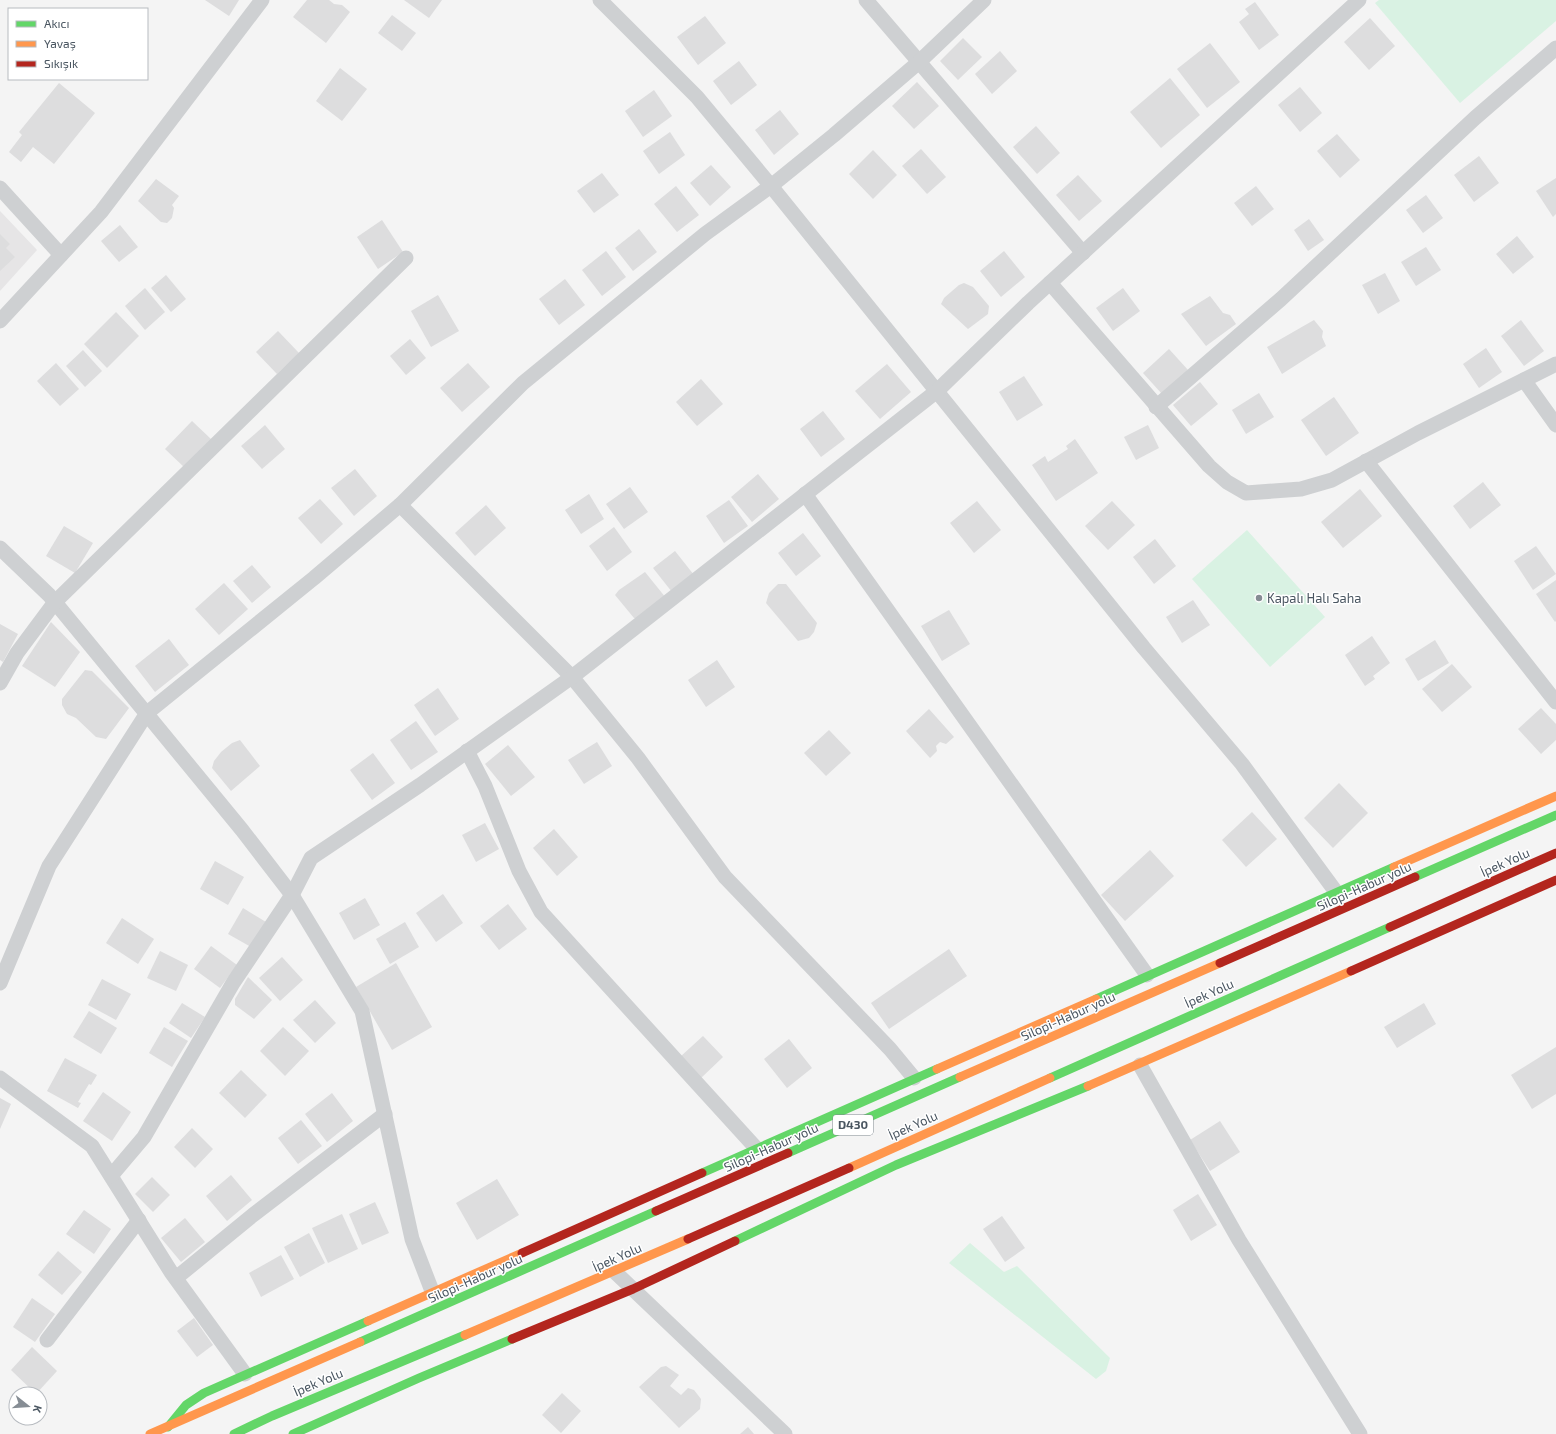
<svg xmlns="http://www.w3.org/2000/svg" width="1556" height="1434" font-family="'Exo 2',sans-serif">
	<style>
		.education { fill: #e6e5e6 }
		.green { fill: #d9f2e3 }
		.building { fill: #ddddde }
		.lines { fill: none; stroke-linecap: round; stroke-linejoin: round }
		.street { stroke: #ced0d2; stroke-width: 15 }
		.fast { stroke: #63d668; stroke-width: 9 }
		.slow { stroke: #ff974d; stroke-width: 9 }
		.jam { stroke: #b3261e; stroke-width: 9 }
		.poi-dot { fill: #868d94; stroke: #fff; stroke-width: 1.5 }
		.labels { text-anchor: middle; stroke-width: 3; stroke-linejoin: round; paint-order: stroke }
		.shield { fill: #fff; stroke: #808990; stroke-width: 1 }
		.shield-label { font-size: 12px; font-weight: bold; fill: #4a5661 }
		.poi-label { font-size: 13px; fill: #4a5661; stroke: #fff; text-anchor: start }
		.street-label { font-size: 13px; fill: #4a5661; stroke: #fff }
	</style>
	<rect width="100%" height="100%" fill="#f4f4f4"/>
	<polygon class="education" points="0,211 37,250 0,291"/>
	<g class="green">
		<polygon points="1379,0 1556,0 1556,21 1460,103 1375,3"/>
		<polygon points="1247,530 1325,617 1270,667 1192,579"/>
		<polygon points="970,1243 1004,1272 1017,1266 1110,1358 1106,1371 1096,1379 949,1263"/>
	</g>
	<g class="building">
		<polygon points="205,0 239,0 229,16"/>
		<polygon points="307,0 329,0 334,4 342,5 350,12 326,43 293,17"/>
		<polygon points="404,0 442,0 429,18"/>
		<polygon points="1255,2 1279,35 1259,50 1239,22 1249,14 1245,9"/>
		<polygon points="392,15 416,33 402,51 378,33"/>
		<polygon points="705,16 726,43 698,65 677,37"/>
		<polygon points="1370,18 1395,46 1369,70 1344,42"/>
		<polygon points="963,38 982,57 958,80 940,61"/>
		<polygon points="1210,43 1240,82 1207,108 1177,69"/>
		<polygon points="1000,51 1017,71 992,94 975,74"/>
		<polygon points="739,61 757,85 731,105 713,81"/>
		<polygon points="340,68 367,89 342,121 316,101"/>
		<polygon points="1170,78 1200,115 1161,148 1130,112"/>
		<polygon points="917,82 939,106 914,129 892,106"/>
		<polygon points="59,83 95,113 54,164 33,147 21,162 9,152 22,135 19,132"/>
		<polygon points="1300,87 1322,113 1300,132 1278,105"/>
		<polygon points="654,90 672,116 643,137 625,111"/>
		<polygon points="780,110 799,134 774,155 755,130"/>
		<polygon points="1036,126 1060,153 1037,174 1013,147"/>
		<polygon points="670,132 685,155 659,174 643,151"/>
		<polygon points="1337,134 1360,160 1340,178 1317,151"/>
		<polygon points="921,149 946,177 927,194 902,166"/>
		<polygon points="873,150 897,175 873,199 849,174"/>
		<polygon points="1479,156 1499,183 1474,202 1454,175"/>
		<polygon points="711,165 731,187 710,206 690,183"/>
		<polygon points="602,173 619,195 594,213 577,191"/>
		<polygon points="1078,175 1102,201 1079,221 1056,195"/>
		<polygon points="1556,178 1556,214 1553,217 1536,191"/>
		<polygon points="156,179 179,196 172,205 174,208 172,218 167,223 161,222 138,201"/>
		<polygon points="676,186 699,215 677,232 654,204"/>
		<polygon points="1256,186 1274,209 1252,226 1234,203"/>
		<polygon points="1426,195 1443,218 1423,233 1406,210"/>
		<polygon points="1309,219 1324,240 1308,251 1294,230"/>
		<polygon points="382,220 403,252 378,269 357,237"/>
		<polygon points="120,225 138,247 119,262 101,241"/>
		<polygon points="639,229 657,252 633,271 615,248"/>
		<polygon points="0,234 10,244 6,248 15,257 0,271"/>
		<polygon points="1517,236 1534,257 1513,274 1496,254"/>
		<polygon points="1426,247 1441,270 1416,286 1401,262"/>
		<polygon points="606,251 626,277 602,296 582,270"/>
		<polygon points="1004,251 1025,277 1001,297 980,271"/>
		<polygon points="1385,273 1400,301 1378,314 1362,285"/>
		<polygon points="166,275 186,299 171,312 151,288"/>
		<polygon points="565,279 585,305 559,325 539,299"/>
		<polygon points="964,283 973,287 989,306 988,314 968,329 941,304 944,298 959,285"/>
		<polygon points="145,288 165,312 145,330 125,306"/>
		<polygon points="1123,288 1140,311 1113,331 1096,308"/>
		<polygon points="438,295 459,331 431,347 411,311"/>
		<polygon points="1210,296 1223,313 1230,315 1236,324 1206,346 1181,314"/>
		<polygon points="116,312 139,336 107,368 84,344"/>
		<polygon points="1314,320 1323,331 1322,337 1326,346 1282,374 1267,347"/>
		<polygon points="1521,320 1544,351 1524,366 1501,336"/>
		<polygon points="278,331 299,353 277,374 256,352"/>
		<polygon points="410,339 426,358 406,375 390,356"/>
		<polygon points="1486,348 1502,372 1479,388 1463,364"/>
		<polygon points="1169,349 1188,370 1162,394 1143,373"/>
		<polygon points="83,350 102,371 85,387 66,366"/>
		<polygon points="56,363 79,389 60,406 37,381"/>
		<polygon points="468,363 490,387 462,412 440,388"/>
		<polygon points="887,364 911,392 880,419 855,391"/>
		<polygon points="1024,376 1043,405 1017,421 999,392"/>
		<polygon points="701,379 723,404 697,426 676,402"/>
		<polygon points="1200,382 1218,404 1191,426 1173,405"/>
		<polygon points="1259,393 1274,417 1246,434 1232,410"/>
		<polygon points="1334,397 1359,433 1326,456 1301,420"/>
		<polygon points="823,411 845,439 821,457 800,429"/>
		<polygon points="192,421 212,440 185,468 165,449"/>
		<polygon points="265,425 285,449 262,469 241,446"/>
		<polygon points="1148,425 1159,448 1136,460 1124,437"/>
		<polygon points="1075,439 1098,473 1056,501 1032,465 1045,456 1048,462 1068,449 1066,446"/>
		<polygon points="355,469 377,496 354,516 331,488"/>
		<polygon points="758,474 779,499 752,522 731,497"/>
		<polygon points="1483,482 1501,505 1470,529 1453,506"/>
		<polygon points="630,487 648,512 624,529 606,504"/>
		<polygon points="1360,489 1382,516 1343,548 1321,522"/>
		<polygon points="589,494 604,519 581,534 565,510"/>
		<polygon points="320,499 343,524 321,544 298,518"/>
		<polygon points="729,500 748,526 724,543 706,516"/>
		<polygon points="977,501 1001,530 974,553 950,523"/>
		<polygon points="1112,501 1135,525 1108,550 1085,526"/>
		<polygon points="486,505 506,528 475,556 455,533"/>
		<polygon points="64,526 93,543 75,573 46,556"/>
		<polygon points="614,527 632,552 607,571 589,546"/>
		<polygon points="803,533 821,556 796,576 778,553"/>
		<polygon points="1155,539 1176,566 1154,584 1133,557"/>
		<polygon points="1536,546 1556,574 1533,590 1514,561"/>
		<polygon points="675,551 694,575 672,592 653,568"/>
		<polygon points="252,565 271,587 252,603 233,581"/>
		<polygon points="645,572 666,598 638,619 634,618 615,595 619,590"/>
		<polygon points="1556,580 1556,621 1555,622 1536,594"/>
		<polygon points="224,583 248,609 219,635 195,609"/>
		<polygon points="778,584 786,584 817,623 814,632 809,638 798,641 766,603 769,593"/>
		<polygon points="1193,600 1210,625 1182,643 1166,617"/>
		<polygon points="949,610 970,644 942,661 921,626"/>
		<polygon points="51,622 80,652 55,687 22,666"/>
		<polygon points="0,624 18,634 3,662 0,660"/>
		<polygon points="1372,636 1390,663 1373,676 1375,679 1365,686 1345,655"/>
		<polygon points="169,639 189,665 155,692 135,666"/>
		<polygon points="1435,640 1449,663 1418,681 1405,659"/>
		<polygon points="717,660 735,687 706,707 688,680"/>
		<polygon points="1452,664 1472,687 1442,712 1422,689"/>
		<polygon points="85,670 92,671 129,708 106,739 96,737 76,718 67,714 62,705 62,699"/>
		<polygon points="438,688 459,719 435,736 414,705"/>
		<polygon points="1541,708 1556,724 1556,740 1541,754 1518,729"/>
		<polygon points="929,709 954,737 946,744 940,742 936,746 937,751 930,758 906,731"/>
		<polygon points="416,721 438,752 411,770 390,740"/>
		<polygon points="829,730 851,753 826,776 804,753"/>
		<polygon points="240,740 260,766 231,791 212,768 214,761 221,752 232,743"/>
		<polygon points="597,742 612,766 584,784 568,760"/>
		<polygon points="508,745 535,777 511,796 485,764"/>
		<polygon points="373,753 395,783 372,800 350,770"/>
		<polygon points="1339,783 1368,813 1333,848 1304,818"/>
		<polygon points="1252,812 1277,839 1246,867 1222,840"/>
		<polygon points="485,823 499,849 476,862 462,835"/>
		<polygon points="554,829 578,857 557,876 533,848"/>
		<polygon points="1150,850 1174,876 1125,921 1101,895"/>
		<polygon points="215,861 244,877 228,905 200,889"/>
		<polygon points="443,894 463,923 436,942 416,913"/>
		<polygon points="365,898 380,925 354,940 339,913"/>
		<polygon points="508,904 527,929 499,950 480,926"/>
		<polygon points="243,908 266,922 251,947 228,934"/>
		<polygon points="122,918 154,939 138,964 106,943"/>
		<polygon points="405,922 419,947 390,964 376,939"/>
		<polygon points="211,946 237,965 220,988 194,969"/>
		<polygon points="949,949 967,976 889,1029 871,1003"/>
		<polygon points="160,951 188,965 176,991 147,978"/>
		<polygon points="282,957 303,980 280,1001 259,978"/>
		<polygon points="396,963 432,1027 392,1050 356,987"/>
		<polygon points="248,977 272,1000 254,1019 235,1005 235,999"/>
		<polygon points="102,979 131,994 116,1020 88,1005"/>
		<polygon points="315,1000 336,1023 315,1043 293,1020"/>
		<polygon points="182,1003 205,1017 191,1038 169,1023"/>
		<polygon points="1424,1003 1436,1024 1397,1048 1384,1027"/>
		<polygon points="89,1011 117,1028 101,1054 73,1037"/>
		<polygon points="164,1027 188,1041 172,1067 149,1053"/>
		<polygon points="283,1027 309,1051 285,1076 260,1051"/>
		<polygon points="703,1036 723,1057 700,1079 680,1057"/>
		<polygon points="789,1039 812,1068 787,1088 764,1059"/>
		<polygon points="1556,1047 1556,1094 1532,1109 1511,1075"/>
		<polygon points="65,1058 97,1075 91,1085 89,1084 78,1102 81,1103 78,1108 47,1091"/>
		<polygon points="241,1070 267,1095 245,1118 219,1093"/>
		<polygon points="103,1092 131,1112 112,1141 83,1121"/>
		<polygon points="332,1093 353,1121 327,1142 305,1114"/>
		<polygon points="0,1098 11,1104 0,1129"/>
		<polygon points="301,1120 322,1146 298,1164 278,1138"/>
		<polygon points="1220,1121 1240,1152 1210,1171 1190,1140"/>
		<polygon points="192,1128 213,1149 195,1168 174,1147"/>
		<polygon points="231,1175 252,1200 227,1221 206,1196"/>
		<polygon points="152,1177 170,1195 153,1212 135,1194"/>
		<polygon points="497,1179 519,1215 477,1240 456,1203"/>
		<polygon points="1198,1194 1217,1225 1191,1241 1173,1210"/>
		<polygon points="375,1202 389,1233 362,1245 349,1214"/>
		<polygon points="84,1210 111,1229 94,1254 66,1234"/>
		<polygon points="342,1214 358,1249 328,1263 312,1228"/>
		<polygon points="1002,1216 1025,1248 1005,1262 983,1229"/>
		<polygon points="185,1218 205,1242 181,1262 161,1238"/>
		<polygon points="309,1233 325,1263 300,1277 284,1247"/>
		<polygon points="58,1251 82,1272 62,1295 38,1275"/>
		<polygon points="281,1255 294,1279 261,1297 249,1273"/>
		<polygon points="32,1298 55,1314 35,1342 13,1327"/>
		<polygon points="194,1318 213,1345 197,1357 177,1331"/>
		<polygon points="32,1347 57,1371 36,1394 11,1370"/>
		<polygon points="666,1366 679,1375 670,1386 681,1395 688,1388 694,1390 701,1399 700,1409 679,1428 639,1387 661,1367"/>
		<polygon points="562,1393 581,1411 561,1433 542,1415"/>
		<polygon points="748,1427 754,1434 740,1434"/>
	</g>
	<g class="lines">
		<g class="street">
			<polyline points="600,0 697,97 771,186 1144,648 1242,764 1336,892"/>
			<polyline points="866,0 1083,253"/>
			<polyline points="0,188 61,255"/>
			<polyline points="1050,283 1209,466 1227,482 1246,493 1301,489 1332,480 1418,433 1556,364"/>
			<polyline points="0,321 101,212 262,0"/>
			<polyline points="1524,380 1556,425"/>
			<polyline points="1156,407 1281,299 1475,118 1556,48"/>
			<polyline points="1366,461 1556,702"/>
			<polyline points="805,494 1147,975"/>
			<polyline points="400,505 572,677 638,758 725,877 890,1049 914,1078"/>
			<polyline points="0,548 49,595 242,830 292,895 362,1011 412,1239 432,1291"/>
			<polyline points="0,683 17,653 55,602 406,258"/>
			<polyline points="467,751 485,786 519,871 541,912 756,1148"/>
			<polyline points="0,983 49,866 147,713 314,578 400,505 523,383 705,234 771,186 834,135 919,62 984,0"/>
			<polyline points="1140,1065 1239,1240 1360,1434"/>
			<polyline points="0,1078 92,1146 171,1272 245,1374"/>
			<polyline points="111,1176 144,1137 233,983 292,895 311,858 420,785 572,677 937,391 1028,303 1359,0"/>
			<polyline points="615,1272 785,1434"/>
			<polyline points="176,1278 253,1215 385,1114"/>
			<polyline points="47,1340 139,1220"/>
		</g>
		<g class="fast">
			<polyline points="1415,877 1556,815"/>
			<polyline points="1096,999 1394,867"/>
			<polyline points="1050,1078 1390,927"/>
			<polyline points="788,1153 960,1077"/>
			<polyline points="702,1173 937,1069"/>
			<polyline points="735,1241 896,1165 1088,1086"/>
			<polyline points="360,1342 656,1211"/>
			<polyline points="168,1427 186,1405 204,1393 368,1321"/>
			<polyline points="234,1434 272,1416 465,1335"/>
			<polyline points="293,1434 419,1378 512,1339"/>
		</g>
		<g class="slow">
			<polyline points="1394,867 1556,796"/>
			<polyline points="937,1069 1096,999"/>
			<polyline points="960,1077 1220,963"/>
			<polyline points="1088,1086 1351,971"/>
			<polyline points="849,1168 1050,1078"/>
			<polyline points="368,1321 522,1253"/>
			<polyline points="465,1335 688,1239"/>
			<polyline points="150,1434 360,1342"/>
		</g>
		<g class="jam">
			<polyline points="1390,927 1556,853"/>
			<polyline points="1220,963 1415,877"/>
			<polyline points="1351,971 1556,880"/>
			<polyline points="656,1211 788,1153"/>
			<polyline points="688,1239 849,1168"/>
			<polyline points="522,1253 702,1173"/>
			<polyline points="512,1339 633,1289 735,1241"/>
		</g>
	</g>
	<circle class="poi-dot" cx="1259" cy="598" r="4"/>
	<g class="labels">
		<rect class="shield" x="833" y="1115" width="40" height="20" rx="3"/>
		<g class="shield-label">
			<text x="853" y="1129">D430</text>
		</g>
		<g class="poi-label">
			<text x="1267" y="603">Kapalı Halı Saha</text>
		</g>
		<g class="street-label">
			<text transform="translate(1505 862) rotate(-24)" y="5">İpek Yolu</text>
			<text transform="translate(1364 886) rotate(-24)" y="5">Silopi-Habur yolu</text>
			<text transform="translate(1209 993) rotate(-24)" y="5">İpek Yolu</text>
			<text transform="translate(1068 1016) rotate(-24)" y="5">Silopi-Habur yolu</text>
			<text transform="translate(913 1125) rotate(-24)" y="5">İpek Yolu</text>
			<text transform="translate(771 1147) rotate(-24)" y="5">Silopi-Habur yolu</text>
			<text transform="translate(617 1257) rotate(-24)" y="5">İpek Yolu</text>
			<text transform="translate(475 1278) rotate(-24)" y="5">Silopi-Habur yolu</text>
			<text transform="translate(318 1382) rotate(-23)" y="5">İpek Yolu</text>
		</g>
	</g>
	<rect x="8" y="8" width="140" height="72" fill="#ffffff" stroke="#b7bbc0"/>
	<rect x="16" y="21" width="20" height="6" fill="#63d668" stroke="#b7bbc0"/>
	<text x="44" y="28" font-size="12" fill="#4a5661">Akıcı</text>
	<rect x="16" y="41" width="20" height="6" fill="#ff974d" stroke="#b7bbc0"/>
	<text x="44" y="48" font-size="12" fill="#4a5661">Yavaş</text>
	<rect x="16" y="61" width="20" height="6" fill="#b3261e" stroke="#b7bbc0"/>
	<text x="44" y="68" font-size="12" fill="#4a5661">Sıkışık</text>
	<g transform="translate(28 1406) rotate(107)"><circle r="19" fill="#ffffff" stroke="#b7bbc0"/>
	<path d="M0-3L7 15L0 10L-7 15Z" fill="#868d94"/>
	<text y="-6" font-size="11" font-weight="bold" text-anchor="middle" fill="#4a5661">K</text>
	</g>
</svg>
